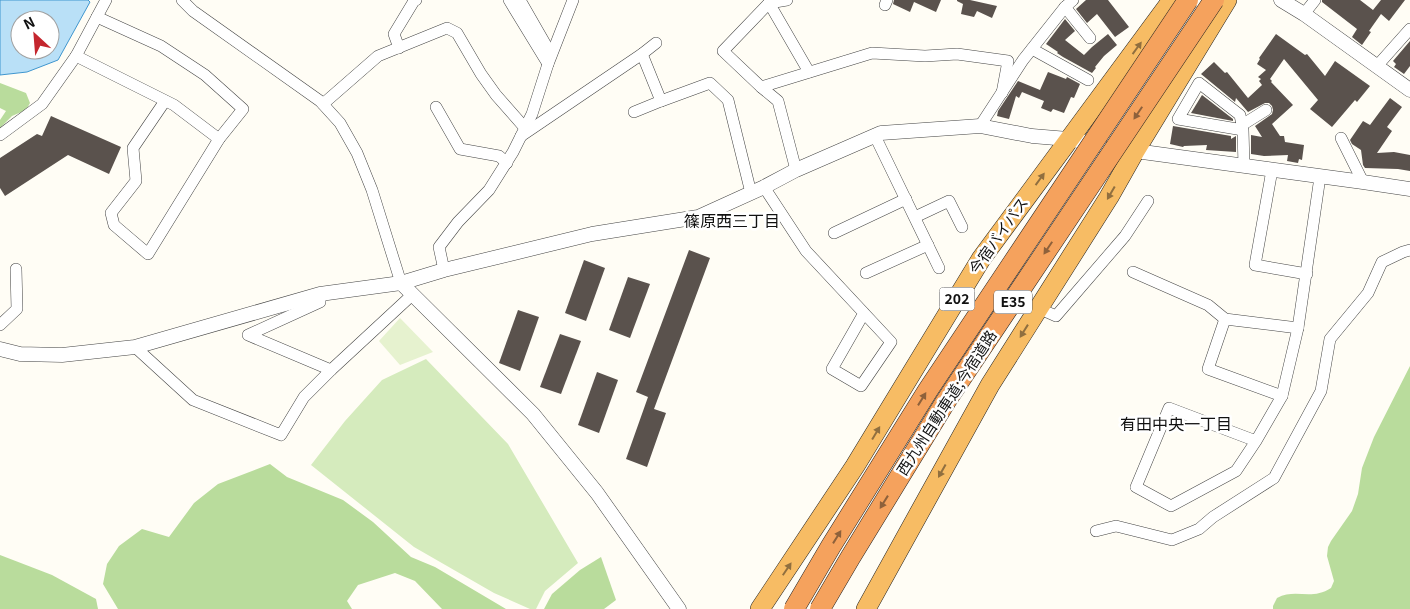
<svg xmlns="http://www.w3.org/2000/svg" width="1410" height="609" font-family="Georgia,'Noto Sans JP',serif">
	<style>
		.green { fill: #d5ebbd }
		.forest { fill: #b9dc9c }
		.pitch { fill: #e6f2cf }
		.water { fill: #b9e0f7; stroke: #3f96cf; fill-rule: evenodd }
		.building { fill: #5a524d }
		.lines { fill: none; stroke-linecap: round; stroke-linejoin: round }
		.minor-casing { stroke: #444; stroke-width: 12 }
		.tertiary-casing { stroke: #444; stroke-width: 15 }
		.trunk-casing { stroke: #222; stroke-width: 20 }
		.minor { stroke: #fff; stroke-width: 11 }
		.tertiary { stroke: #fff; stroke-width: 14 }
		.trunk { stroke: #f7bc64; stroke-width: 19 }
		.motorway-bridge-casing { stroke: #222; stroke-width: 21; stroke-linecap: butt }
		.motorway-bridge { stroke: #f5a25d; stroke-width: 20 }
		.oneway { fill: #906f3f }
		.oneway2 { fill: #8e613b }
		.labels { text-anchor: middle; stroke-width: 5; stroke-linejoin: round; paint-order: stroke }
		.shield { fill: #fff; stroke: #585858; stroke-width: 1 }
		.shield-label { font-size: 14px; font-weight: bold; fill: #111 }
		.street-label { font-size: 15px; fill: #111; stroke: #fff }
		.neighbourhood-label { font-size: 16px; fill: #111; stroke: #fff }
	</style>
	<rect width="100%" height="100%" fill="#fffdf5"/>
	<polygon class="green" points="426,359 508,444 578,563 545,591 536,609 530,609 494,593 414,547 311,465 345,421 382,380"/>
	<g class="forest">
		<polygon points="0,83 26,93 30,103 26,110 12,116 0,128 0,120 6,111 0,108"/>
		<path d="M1410,366v243h-137v-3l4,-8c19,-10 34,3 54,-10l3,-7 -7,-25 1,-9 3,-6 21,-30 6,-17 4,-26 12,-31z"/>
		<polygon points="270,464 287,477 343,500 373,522 411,557 435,567 506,609 442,609 415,581 395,573 358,585 347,601 352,609 118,609 103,584 107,564 119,546 142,529 169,537 194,503 218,484"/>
		<polygon points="0,555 52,575 96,599 98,609 0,609"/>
		<polygon points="601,557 616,600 604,609 544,609 552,594 580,570"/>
	</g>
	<polygon class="pitch" points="400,318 433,352 400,365 379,341"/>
	<path class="water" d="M0,0h88l2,2 -32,58 -31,12 -27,3zM20,20h30v30h-30z"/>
	<g class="building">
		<polygon points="894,0 941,0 936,12 914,2 910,12 893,4"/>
		<polygon points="957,0 970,0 997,6 992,18 977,11 974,17 961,14 963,4 957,1"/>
		<polygon points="1086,0 1108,0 1129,27 1115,37 1097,14 1087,23 1076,9"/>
		<polygon points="1322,0 1360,0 1373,10 1381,0 1405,0 1389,21 1381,14 1369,31 1371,32 1362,45 1352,37 1357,29 1322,2"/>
		<polygon points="1065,19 1075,31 1065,40 1084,55 1092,47 1108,34 1117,45 1104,56 1095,67 1096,68 1092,73 1063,57 1057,53 1058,52 1046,44"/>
		<polygon points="1276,34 1305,55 1307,54 1325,76 1335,61 1370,86 1357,102 1355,100 1332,127 1310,109 1318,100 1284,59 1270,79 1272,81 1271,82 1293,105 1272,124 1280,136 1284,136 1285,142 1304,145 1302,160 1299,159 1298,163 1287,161 1288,155 1264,156 1251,154 1251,135 1262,137 1255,126 1272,114 1273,110 1272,106 1269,103 1265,103 1248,112 1236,98 1235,102 1201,74 1214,62 1225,73 1227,72 1248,98 1262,85 1259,81 1261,79 1258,77 1266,70 1257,64 1260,59 1259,58"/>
		<polygon points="1410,41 1410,66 1404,74 1394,67 1396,64 1393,61"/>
		<polygon points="1048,72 1066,79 1067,77 1080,84 1074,98 1071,97 1064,113 1053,109 1051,112 1041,108 1044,101 1022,92 1019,98 1016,96 1009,119 997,116 998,111 1018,81 1040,90"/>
		<polygon points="1202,95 1233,119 1233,121 1191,113"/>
		<polygon points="1390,98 1402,107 1387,127 1392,131 1377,153 1394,152 1410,155 1410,171 1398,169 1365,168 1363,165 1361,150 1352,144 1350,140 1363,121 1370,125"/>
		<polygon points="51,116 121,147 109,174 68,155 5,196 0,188 0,158 37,134 42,136"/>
		<polygon points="1173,126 1231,136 1231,139 1236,136 1236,152 1206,150 1207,145 1184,146 1183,147 1170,144"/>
		<polygon points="689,250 710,258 654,409 666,413 647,467 626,459 648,397 636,392"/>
		<polygon points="584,260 605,268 586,321 565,313"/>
		<polygon points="628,277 650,284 630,338 609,330"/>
		<polygon points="518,310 539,317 520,371 499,363"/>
		<polygon points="560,334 581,341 561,394 540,387"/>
		<polygon points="597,372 618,380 599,433 578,425"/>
	</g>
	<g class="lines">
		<g class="minor-casing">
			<g id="minor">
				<polyline points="182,0 193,11 320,101 340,123 357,153 372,190 401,283"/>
				<polyline points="509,0 548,64"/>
				<polyline points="520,0 551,54"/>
				<polyline points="787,0 769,3 723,51 761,87 778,101 796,170"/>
				<polyline points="769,3 809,72"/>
				<polyline points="885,5 887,0"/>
				<polyline points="1065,7 1090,38"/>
				<polyline points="1304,14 1315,0"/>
				<polyline points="97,17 161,46 205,75 243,109 219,139 148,254 114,225 111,213 136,181 133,148 165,101"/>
				<polyline points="399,48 394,34 414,1 416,0"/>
				<polyline points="1032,49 1088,80"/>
				<polyline points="642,54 656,43"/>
				<polyline points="76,56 174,105 219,139"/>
				<polyline points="1377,66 1410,29"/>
				<polyline points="761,87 872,53 925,56 957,54 1008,61 1002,93"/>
				<polyline points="323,104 378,56 447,28 457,33 481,74 496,95 525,128"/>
				<polyline points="436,107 460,149 499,156 507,163"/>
				<polyline points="634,112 661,101"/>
				<polyline points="1242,125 1266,110"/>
				<polyline points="980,126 1023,60 1065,7 1073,0"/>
				<polyline points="1243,130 1178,119 1199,83 1240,115 1243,130 1244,166"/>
				<polyline points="0,135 42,104 76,56 106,0"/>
				<polyline points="521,136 642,54 661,101 710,83 728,100 751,193"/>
				<polyline points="875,136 939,268"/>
				<polyline points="1341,138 1363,182"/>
				<polyline points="1272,170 1255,265 1307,274"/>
				<polyline points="764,187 806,251 891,342 861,386 832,369 864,313"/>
				<polyline points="915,217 949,201 962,227"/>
				<polyline points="834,233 906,199"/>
				<polyline points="444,270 439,247 458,222 489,190 513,152 532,114 548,64 573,0"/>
				<polyline points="1133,272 1208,305 1225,319"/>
				<polyline points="866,273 928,245"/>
				<polyline points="320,294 320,302 248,335 331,370"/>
				<polyline points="1038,308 1056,316 1125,236 1148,201"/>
				<polyline points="0,325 17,309 16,269"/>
				<polyline points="135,347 193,400 281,435 304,397 331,370 412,295"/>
				<polyline points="1282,396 1208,369 1225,319 1298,328"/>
				<polyline points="1256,441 1169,408 1136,487 1171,506 1236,471 1256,441 1282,396 1298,328 1320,177"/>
				<polyline points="1096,531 1116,526 1172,540 1199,529 1213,517 1274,478 1321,391 1330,339 1368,293 1382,262 1403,252 1410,250"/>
			</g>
		</g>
		<g class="tertiary-casing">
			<g id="tertiary">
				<polyline points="1281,0 1304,14 1410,90"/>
				<polyline points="1128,150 1363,182 1410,189"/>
				<polyline points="401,283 533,414 597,493 679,609"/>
				<polyline points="0,349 20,354 62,355 135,347 320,294 401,283 444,270 592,234 698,217 764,187 796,170 881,133 980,126 1032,136 1068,139 1100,145"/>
			</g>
		</g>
		<g class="trunk-casing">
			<g id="trunk">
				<polyline points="760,609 855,466 981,259 1172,0"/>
				<polyline points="866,609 990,385 1109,197 1135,151 1227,0"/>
			</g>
		</g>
		<use href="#minor" class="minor"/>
		<use href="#tertiary" class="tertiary"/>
		<use href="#trunk" class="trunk"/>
		<g class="motorway-bridge-casing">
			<g id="motorway-bridge">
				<polyline points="794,609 831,546 928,390 1188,0"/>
				<polyline points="820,609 850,558 946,401 1214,0"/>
			</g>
		</g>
		<use href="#motorway-bridge" class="motorway-bridge"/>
	</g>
	<defs><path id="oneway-solid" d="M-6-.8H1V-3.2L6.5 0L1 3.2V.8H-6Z" transform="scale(1.25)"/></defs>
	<g class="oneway">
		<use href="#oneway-solid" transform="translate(1137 48) rotate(-54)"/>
		<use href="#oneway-solid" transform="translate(1040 179) rotate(-54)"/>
		<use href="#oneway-solid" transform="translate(1111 193) rotate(120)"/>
		<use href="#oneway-solid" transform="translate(1024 331) rotate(122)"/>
		<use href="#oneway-solid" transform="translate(876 433) rotate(-59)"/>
		<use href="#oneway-solid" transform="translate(942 471) rotate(119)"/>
		<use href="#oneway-solid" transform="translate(787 569) rotate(-56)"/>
	</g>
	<g class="oneway2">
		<use href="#oneway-solid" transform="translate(1138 113) rotate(124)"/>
		<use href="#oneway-solid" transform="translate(1048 248) rotate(124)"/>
		<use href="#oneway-solid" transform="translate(922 399) rotate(-58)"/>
		<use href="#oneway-solid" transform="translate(884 502) rotate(122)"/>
		<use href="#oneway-solid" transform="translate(837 537) rotate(-58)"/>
	</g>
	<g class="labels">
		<g class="shield">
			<rect x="939.5" y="287.5" width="35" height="23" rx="4"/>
			<rect x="994" y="290.5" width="38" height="23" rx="4"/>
		</g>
		<g class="shield-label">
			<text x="957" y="304">202</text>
			<text x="1013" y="307">E35</text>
		</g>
		<g class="street-label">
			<text transform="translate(999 236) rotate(-55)" y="5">今宿バイパス</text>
			<text transform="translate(947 403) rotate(-57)" y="5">西九州自動車道;今宿道路</text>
		</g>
		<g class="neighbourhood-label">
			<text x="732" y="227">篠原西三丁目</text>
			<text x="1176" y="430">有田中央一丁目</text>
		</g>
	</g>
	<g transform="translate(35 35) rotate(334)"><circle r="24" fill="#ffffff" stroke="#a0a0a0"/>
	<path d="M0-4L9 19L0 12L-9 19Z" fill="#c4262e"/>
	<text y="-8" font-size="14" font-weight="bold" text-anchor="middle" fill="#111111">N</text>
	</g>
</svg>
